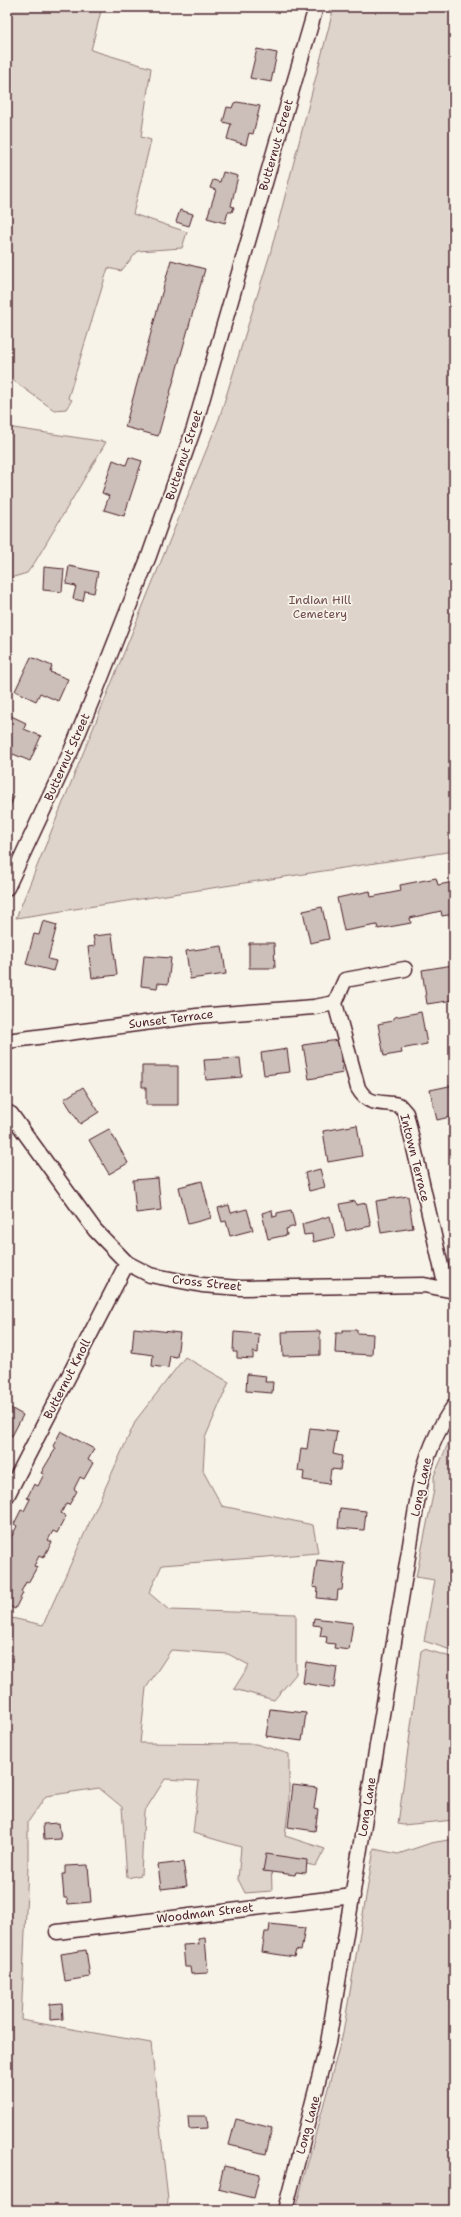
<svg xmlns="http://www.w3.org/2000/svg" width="461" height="2217" font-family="'Shantell Sans',sans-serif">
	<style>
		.green { fill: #ded4cc; stroke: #947a7c }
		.building { fill: #ccbfb9; stroke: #4a1f2b }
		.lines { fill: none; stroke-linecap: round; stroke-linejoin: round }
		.minor-casing { stroke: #4a1f2b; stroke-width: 17 }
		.minor { stroke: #f7f3e8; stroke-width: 14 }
		.labels { text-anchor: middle; stroke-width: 3.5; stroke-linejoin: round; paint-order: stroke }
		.street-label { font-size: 12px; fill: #4a1f2b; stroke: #f7f3e8 }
		.park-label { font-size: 12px; fill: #6f4c53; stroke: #f7f3e8 }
	</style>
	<rect width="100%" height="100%" fill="#f7f3e8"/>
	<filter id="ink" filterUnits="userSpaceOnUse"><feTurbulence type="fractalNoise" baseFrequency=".025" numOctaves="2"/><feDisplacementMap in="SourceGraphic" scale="8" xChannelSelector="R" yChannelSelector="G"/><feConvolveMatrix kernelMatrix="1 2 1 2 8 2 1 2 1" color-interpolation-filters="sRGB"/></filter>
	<g filter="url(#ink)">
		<g class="green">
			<polygon points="7,7 102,7 91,50 151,68 141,137 151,140 133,214 187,232 182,248 138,251 121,271 108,268 68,398 72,400 66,409 54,410 7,376"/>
			<polygon points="334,7 454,7 454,851 16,918 219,419 270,254"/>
			<polygon points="7,427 106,442 35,562 27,573 7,579"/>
			<polygon points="185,1357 229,1382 205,1438 203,1471 222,1506 313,1525 318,1553 162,1565 149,1593 169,1610 296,1614 296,1674 274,1700 234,1689 249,1665 228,1654 171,1650 146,1688 140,1743 256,1744 289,1754 289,1804 285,1836 325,1849 316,1866 271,1857 272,1891 245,1893 238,1879 241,1847 193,1833 199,1781 165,1779 144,1812 141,1875 127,1878 122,1807 99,1788 46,1796 28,1822 28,1867 21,2020 151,2043 168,2200 167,2210 7,2210 7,1617 43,1625 136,1420"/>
			<polygon points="454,1430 454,1651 424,1641 435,1580 416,1577 434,1490 434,1476"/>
			<polygon points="424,1649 454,1658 454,1820 403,1825 398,1824 421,1651"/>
			<polygon points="454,1839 454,2210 295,2210 343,2033 374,1849 398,1854 431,1843"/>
		</g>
		<g class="building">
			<polygon points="257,49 277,53 271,82 250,78"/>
			<polygon points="237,102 260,106 253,134 249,133 246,145 227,139 231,124 223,122 227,107 232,108 234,103"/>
			<polygon points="223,172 238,176 231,206 234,207 232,212 228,212 225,223 207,218 216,190 210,188 213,180 220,182"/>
			<polygon points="180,210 193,214 189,226 176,222"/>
			<polygon points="171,260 205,269 158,436 125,427"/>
			<polygon points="129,457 142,461 124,516 104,510 109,496 102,493 113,460 126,465"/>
			<polygon points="69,566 98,572 94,593 85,591 83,601 73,599 76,586 66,584"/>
			<polygon points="44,567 64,569 62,592 43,590"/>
			<polygon points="31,657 52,666 50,672 68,679 58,701 40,693 36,701 15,691"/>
			<polygon points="7,714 26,723 24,729 41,736 30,761 13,754 11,757 7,755"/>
			<polygon points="7,794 14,797 7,813"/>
			<polygon points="436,878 438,885 454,882 454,914 442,916 441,911 410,918 411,923 378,929 377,925 344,931 337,898 370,891 371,897 401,891 400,885"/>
			<polygon points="322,907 329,939 310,943 303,911"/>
			<polygon points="43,921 57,925 48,959 56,961 53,971 26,964 34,934 39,935"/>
			<polygon points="112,934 117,975 92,978 88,947 95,946 93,936"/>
			<polygon points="249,943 274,943 275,968 249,968"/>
			<polygon points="222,946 226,974 190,979 186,951"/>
			<polygon points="144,956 171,958 168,984 158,983 157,988 141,986"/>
			<polygon points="452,956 454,956 454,1000 427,1004 422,970 453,965"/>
			<polygon points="421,1012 427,1044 401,1049 402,1053 384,1056 378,1024 392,1021 395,1017"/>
			<polygon points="338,1040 343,1073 309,1079 303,1045"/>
			<polygon points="287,1049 290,1072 264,1075 261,1053"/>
			<polygon points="240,1058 242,1077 206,1080 204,1060"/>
			<polygon points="142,1066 178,1066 178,1105 146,1105 146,1087 142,1087"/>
			<polygon points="454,1085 454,1116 437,1120 430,1090"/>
			<polygon points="83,1087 99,1112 80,1124 64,1099"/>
			<polygon points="357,1125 362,1156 328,1162 323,1131"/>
			<polygon points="109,1129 128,1163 109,1174 89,1140"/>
			<polygon points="320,1169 325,1187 309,1191 305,1173"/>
			<polygon points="158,1178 161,1210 136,1213 133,1180"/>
			<polygon points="202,1181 211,1218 188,1224 179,1187"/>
			<polygon points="408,1196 413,1228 381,1233 376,1201"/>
			<polygon points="355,1201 356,1205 366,1203 371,1226 346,1231 340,1204"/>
			<polygon points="229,1205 231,1213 247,1209 253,1230 230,1236 226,1221 222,1222 218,1208"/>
			<polygon points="272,1210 273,1217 277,1216 277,1213 291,1210 295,1226 286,1229 287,1235 268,1239 262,1213"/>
			<polygon points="330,1216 335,1237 313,1242 312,1234 304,1235 302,1224"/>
			<polygon points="134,1328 180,1333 177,1357 170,1356 168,1368 152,1366 153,1355 132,1352"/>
			<polygon points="343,1330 357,1330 357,1333 373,1334 372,1355 335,1353 336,1333 342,1333"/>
			<polygon points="320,1331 320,1355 283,1356 282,1332"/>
			<polygon points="234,1332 259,1334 258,1353 253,1352 253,1359 237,1358 237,1352 233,1352"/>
			<polygon points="247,1374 266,1376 265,1382 273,1382 272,1393 246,1391"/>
			<polygon points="7,1406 23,1415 12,1436 7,1433"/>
			<polygon points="310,1428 337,1431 333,1454 342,1456 340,1470 331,1469 329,1484 303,1480 304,1472 298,1471 301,1448 307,1449"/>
			<polygon points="61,1431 94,1449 88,1460 93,1463 84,1479 80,1477 74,1489 77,1491 69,1505 66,1504 61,1513 66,1516 57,1533 53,1531 48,1540 52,1542 43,1558 39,1556 34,1566 37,1567 28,1583 26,1582 21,1592 23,1593 15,1609 7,1605 7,1536 8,1534 12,1536 17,1526 14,1524 21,1510 24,1511 30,1499 27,1498 34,1484 38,1486 44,1474 41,1473 56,1448 53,1446"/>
			<polygon points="340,1508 366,1511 364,1530 338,1528"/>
			<polygon points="317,1560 345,1563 342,1590 338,1590 337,1600 317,1598 318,1588 313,1587"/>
			<polygon points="314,1618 353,1623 349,1650 334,1648 335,1644 326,1643 327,1637 320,1636 322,1626 313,1625"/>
			<polygon points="306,1662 337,1667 334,1688 303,1683"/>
			<polygon points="270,1709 306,1713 302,1741 266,1736"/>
			<polygon points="293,1785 317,1788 314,1809 318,1810 315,1831 288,1827"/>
			<polygon points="59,1823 61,1839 44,1840 43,1824"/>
			<polygon points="266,1854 307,1860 306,1873 296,1872 295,1875 263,1871"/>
			<polygon points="183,1862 187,1886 161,1889 158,1865"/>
			<polygon points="88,1865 91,1902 68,1904 67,1898 64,1898 62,1874 65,1874 65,1866"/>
			<polygon points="270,1924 305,1928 301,1951 296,1950 294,1957 262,1952 265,1932 269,1932"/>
			<polygon points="205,1938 208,1973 191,1974 190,1967 185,1967 183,1945 199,1944 198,1939"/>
			<polygon points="86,1950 90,1977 65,1981 61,1954"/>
			<polygon points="62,2003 63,2019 50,2020 50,2004"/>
			<polygon points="188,2116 207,2116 208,2128 189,2129"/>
			<polygon points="236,2119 272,2128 266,2154 229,2145"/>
			<polygon points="224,2166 260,2174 254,2198 218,2189"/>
		</g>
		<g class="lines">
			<g class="minor-casing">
				<g id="minor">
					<polyline points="7,888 71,751 97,688 149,556 194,428 316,7"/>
					<path d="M405,969l-60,11 -10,23 23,85c11,19 22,13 41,17l7,8 40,175"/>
					<polyline points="7,1041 197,1016 314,1007 335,1003"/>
					<polyline points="7,1112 11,1114 95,1230 127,1263 150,1275 202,1285 240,1288 424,1285 454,1291"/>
					<polyline points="7,1496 127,1263"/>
					<polyline points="57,1932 353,1896"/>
					<path d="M285,2210l43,-167 91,-553c6,-31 16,-58 35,-84"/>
				</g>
			</g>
			<use href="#minor" class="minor"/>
		</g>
	</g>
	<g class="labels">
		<g class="street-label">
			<text transform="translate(276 145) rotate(-74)" y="4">Butternut Street</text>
			<text transform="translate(184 455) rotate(-72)" y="4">Butternut Street</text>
			<text transform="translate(67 757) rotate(-66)" y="4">Butternut Street</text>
			<text transform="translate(171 1019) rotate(-7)" y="4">Sunset Terrace</text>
			<text transform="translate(415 1158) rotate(76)" y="4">Intown Terrace</text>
			<text transform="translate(207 1283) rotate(6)" y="4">Cross Street</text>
			<text transform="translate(67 1379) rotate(-63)" y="4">Butternut Knoll</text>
			<text transform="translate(421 1487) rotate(-78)" y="4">Long Lane</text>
			<text transform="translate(367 1807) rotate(-81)" y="4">Long Lane</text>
			<text transform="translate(205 1913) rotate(-7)" y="4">Woodman Street</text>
			<text transform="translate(308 2125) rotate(-75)" y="4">Long Lane</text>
		</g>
		<g class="park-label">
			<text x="320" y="604">Indian Hill<tspan x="320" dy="14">Cemetery</tspan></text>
		</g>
	</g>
	<rect width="461" height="2217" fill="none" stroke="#f7f3e8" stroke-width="24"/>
	<rect x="12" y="12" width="437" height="2193" fill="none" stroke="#4a1f2b" stroke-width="1.5" filter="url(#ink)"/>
</svg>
